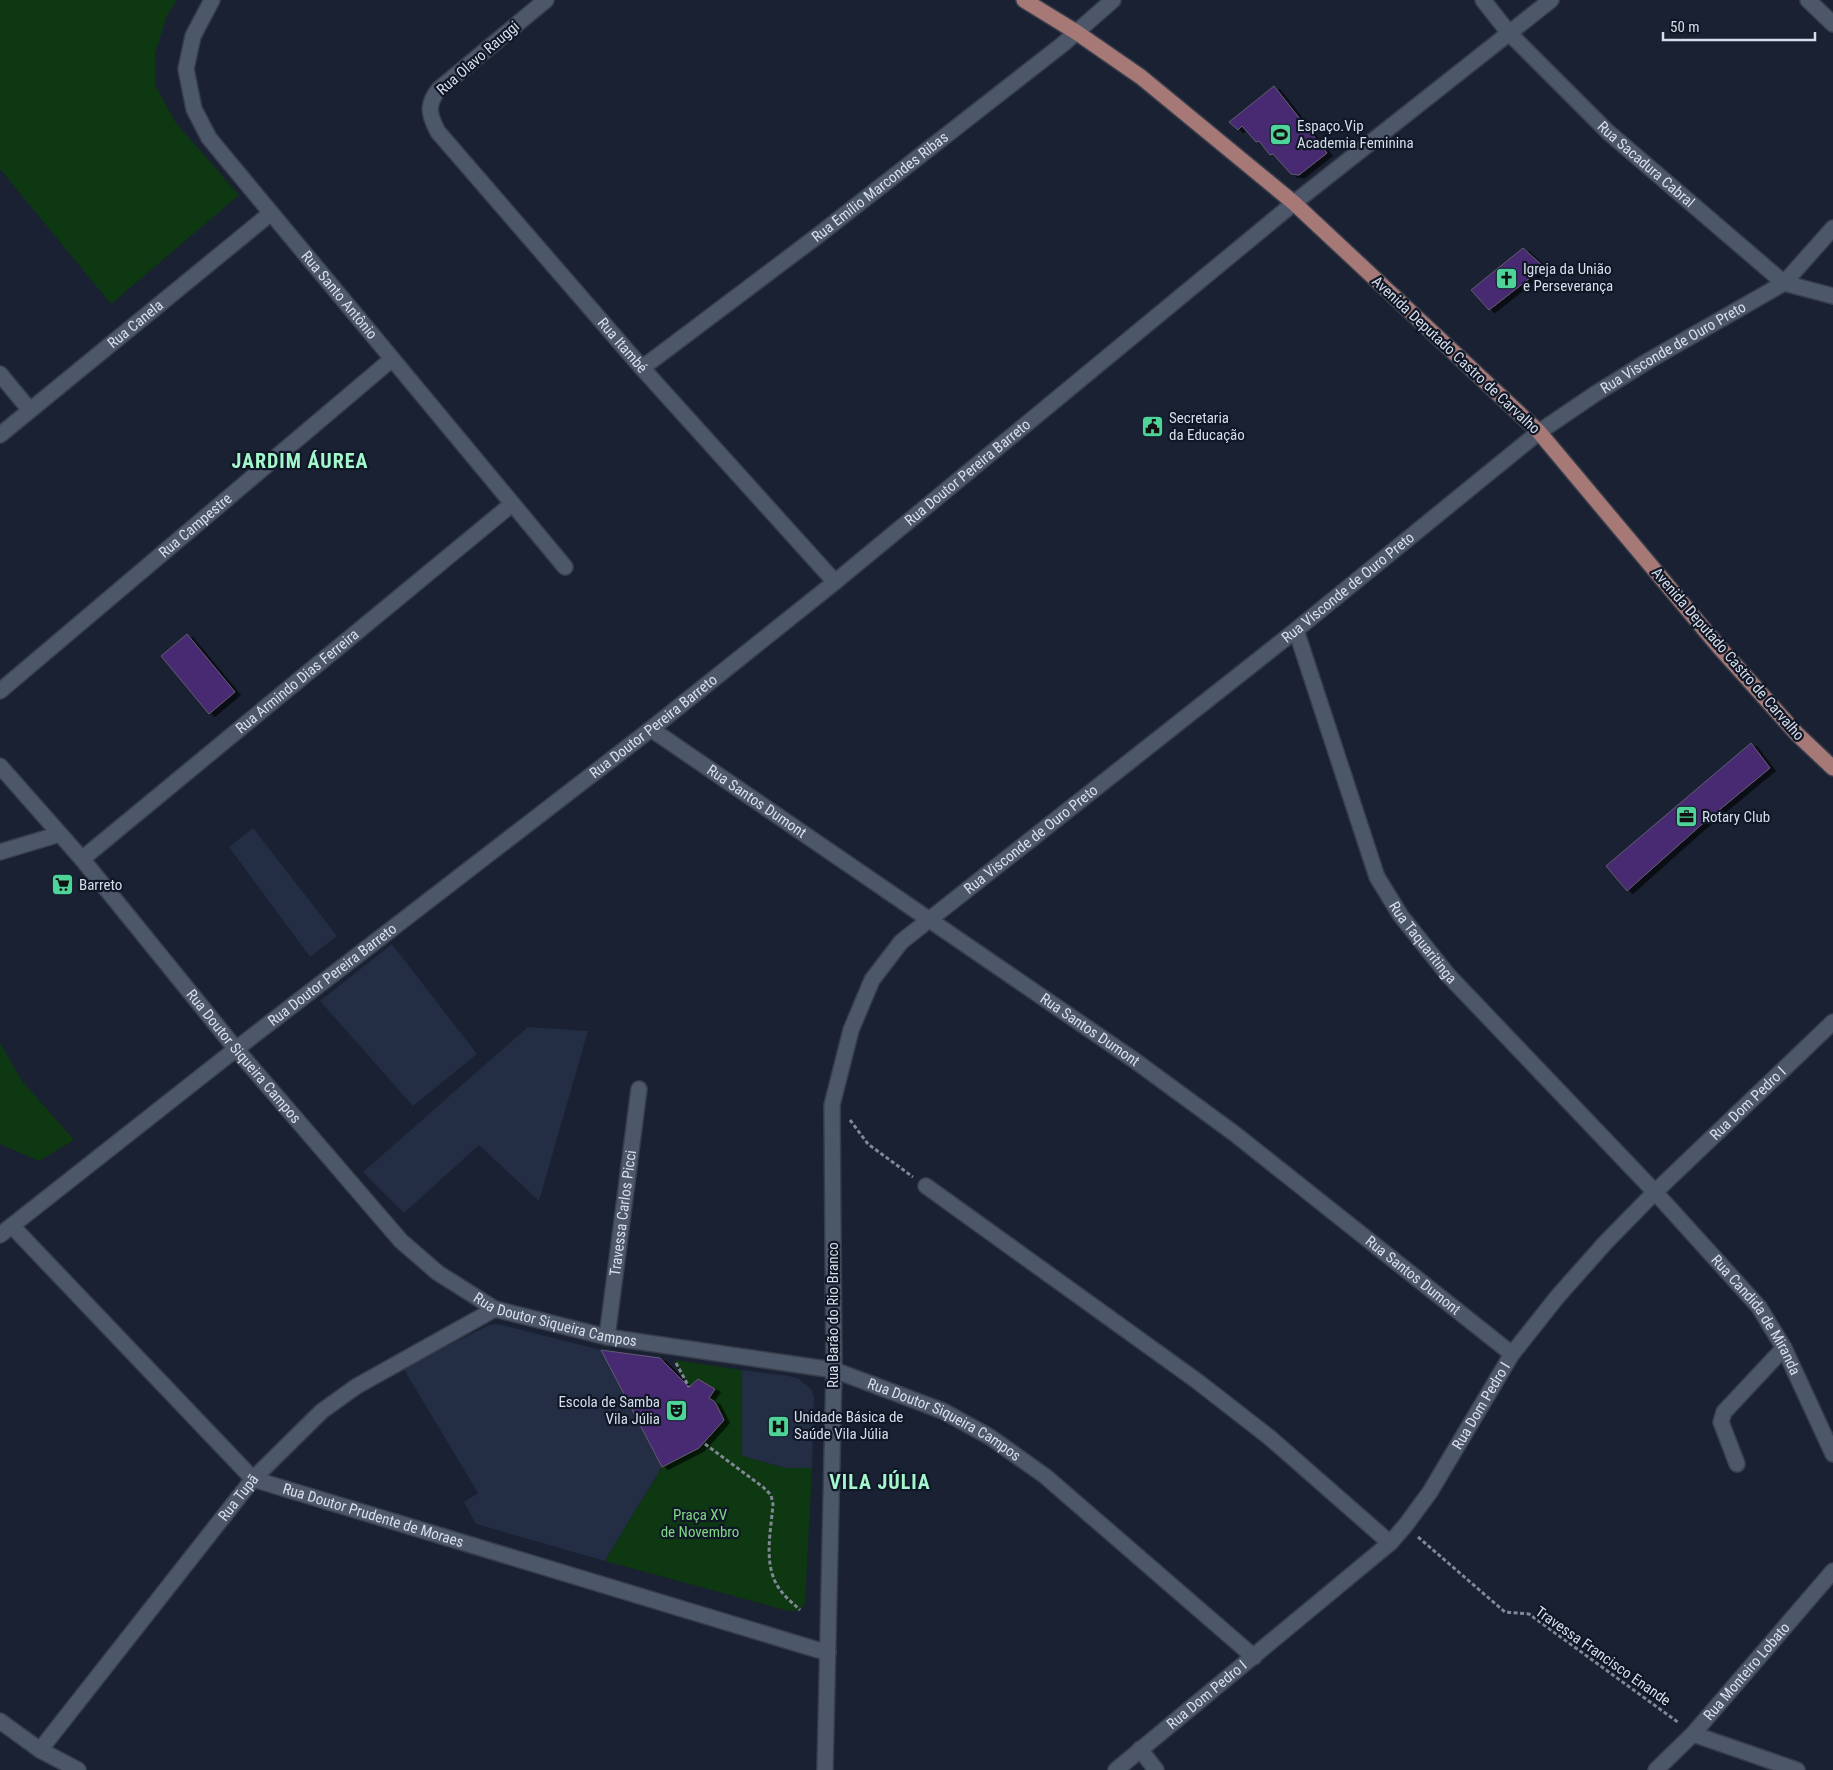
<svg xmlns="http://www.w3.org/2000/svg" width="1833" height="1770" viewBox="0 0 1833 1770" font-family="'Roboto Condensed',sans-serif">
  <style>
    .built { fill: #232d43 }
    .green { fill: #0d3811 }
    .building { fill: #472b71; stroke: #625c71; filter: url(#shadow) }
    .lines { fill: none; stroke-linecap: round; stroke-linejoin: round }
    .minor-casing { stroke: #373d4b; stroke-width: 18 }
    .major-casing { stroke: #373d4b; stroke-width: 18 }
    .path { stroke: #818895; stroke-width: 3; stroke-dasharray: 4 2.5; stroke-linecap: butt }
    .minor { stroke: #4d576a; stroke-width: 15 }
    .major { stroke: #a67976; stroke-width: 15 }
    .labels { text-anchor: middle; stroke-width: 4.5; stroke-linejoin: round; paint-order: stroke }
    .street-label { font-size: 15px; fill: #d8dee9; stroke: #101828 }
    .poi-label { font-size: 15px; fill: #d8dee9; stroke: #101828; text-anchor: start }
    .park-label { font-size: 15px; fill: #80d781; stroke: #101828 }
    .district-label { font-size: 20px; font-weight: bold; letter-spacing: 1px; fill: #a4f7cc; stroke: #101828 }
  </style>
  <defs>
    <filter id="shadow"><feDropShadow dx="5.5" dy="3" stdDeviation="0" flood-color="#0009"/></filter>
  </defs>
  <rect width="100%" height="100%" fill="#192132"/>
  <path class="built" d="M253,828L337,936L310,957L229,847Z
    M392,944L477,1054L413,1106L320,1001Z
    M528,1027L588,1031L539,1201L479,1145L404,1213L363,1172Z
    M498,1324L601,1350L662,1467L605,1561L476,1524L464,1502L478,1493L403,1368L489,1325Z
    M742,1370L789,1376L799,1379L811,1389L814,1396L812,1468H785L742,1456Z"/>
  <path class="green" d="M0,0H177L167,15L155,54V85L176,123L239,195L111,304L0,169Z
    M0,1043L22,1081L74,1140L39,1161L0,1144Z
    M675,1360L742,1370V1456L784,1468H812L805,1604L800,1610L789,1611L605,1561L662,1467L699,1448L724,1420L715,1402L709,1398L715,1389L698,1379L689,1387Z"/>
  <path class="building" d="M1274,86L1327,153L1299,175L1291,174L1273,154L1270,155L1259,141L1256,142L1242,126L1238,130L1229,122Z
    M1523,248L1544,267L1489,310L1471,290Z
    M187,634L235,692L209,714L161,656Z
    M1751,743L1770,768L1701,825L1627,891L1606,866Z
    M601,1350L660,1358L689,1387L698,1379L715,1389L709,1398L715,1402L724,1420L699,1448L662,1467Z"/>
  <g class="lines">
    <defs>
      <g id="minor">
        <path id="s1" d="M212,0L193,36L186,69L194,109L209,138L565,567"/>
        <path id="s2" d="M546,0L439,89C426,105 429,115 438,132L642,368L835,582"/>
        <path id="s3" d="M1483,0L1509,33L1608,132L1784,283L1833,296"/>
        <path d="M1808,0L1833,24"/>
        <path id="s4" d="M642,368L816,237L1063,44L1113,0"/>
        <path d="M0,374L29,409"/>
        <path id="s5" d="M0,435L271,213"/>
        <path id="s6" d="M1296,630L1377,877L1401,916L1448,975L1655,1192L1759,1307L1784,1348L1833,1454"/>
        <path id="s7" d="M0,691L392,359"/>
        <path id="s8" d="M651,729L1134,1060L1235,1134L1512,1354"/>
        <path id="s9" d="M0,766L82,859L236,1049L401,1241L438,1273L495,1309L607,1337L834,1370L943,1411L990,1437L1045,1476L1254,1657"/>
        <path d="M0,852L60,834"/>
        <path id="s10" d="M82,859L512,504"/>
        <path d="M926,1186L1197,1381L1269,1437L1390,1543"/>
        <path id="s11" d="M12,1226L253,1479L828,1653"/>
        <path id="s12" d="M0,1235L236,1049L651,729L835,582L1294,203L1551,0"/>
        <path id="s13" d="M607,1337L639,1089"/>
        <path d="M1737,1464L1721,1422L1724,1412L1784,1348"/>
        <path d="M0,1721L40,1750L78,1770"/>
        <path d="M1693,1734L1797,1770"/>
        <path d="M1140,1749L1156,1770"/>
        <path id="s14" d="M40,1750L253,1479L322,1411L357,1386L495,1309"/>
        <path id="s15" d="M825,1770L834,1370L832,1105L851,1030L872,980L901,942L1296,630L1539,432L1595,394L1648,361L1784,283L1833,228"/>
        <path id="s16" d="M1116,1770L1390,1543L1405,1526L1430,1492L1512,1354L1558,1296L1606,1242L1655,1192L1833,1022"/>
        <path id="s17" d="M1656,1770L1693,1734L1833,1571"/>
      </g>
      <path id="major" d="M1024,0L1076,32L1141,77L1294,203L1539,432L1719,647L1797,734L1833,768"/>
    </defs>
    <use href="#minor" class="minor-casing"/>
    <use href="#major" class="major-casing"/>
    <path class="path" d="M850,1120L868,1144L913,1177
      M676,1363L689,1387
      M705,1444L763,1487L771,1495L773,1504C771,1532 762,1567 781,1591C786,1598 794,1604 800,1610
      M1418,1537L1505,1612L1529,1614L1679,1723"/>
    <use href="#minor" class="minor"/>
    <use href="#major" class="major"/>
  </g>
  <defs>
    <symbol id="stadium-square" viewBox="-11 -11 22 22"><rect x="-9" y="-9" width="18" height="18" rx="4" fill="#4ed399" stroke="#101828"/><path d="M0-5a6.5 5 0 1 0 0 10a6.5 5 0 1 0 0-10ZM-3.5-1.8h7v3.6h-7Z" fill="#111"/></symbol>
    <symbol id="church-square" viewBox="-11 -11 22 22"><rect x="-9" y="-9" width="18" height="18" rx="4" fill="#4ed399" stroke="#101828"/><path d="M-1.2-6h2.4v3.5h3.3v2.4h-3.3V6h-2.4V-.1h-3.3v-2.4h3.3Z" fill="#111"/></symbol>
    <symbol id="civic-square" viewBox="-11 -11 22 22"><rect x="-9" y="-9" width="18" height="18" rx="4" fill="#4ed399" stroke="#101828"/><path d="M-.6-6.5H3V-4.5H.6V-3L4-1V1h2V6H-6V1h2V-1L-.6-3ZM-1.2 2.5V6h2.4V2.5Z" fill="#111"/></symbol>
    <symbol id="office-square" viewBox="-11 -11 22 22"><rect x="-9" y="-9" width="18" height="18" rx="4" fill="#4ed399" stroke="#101828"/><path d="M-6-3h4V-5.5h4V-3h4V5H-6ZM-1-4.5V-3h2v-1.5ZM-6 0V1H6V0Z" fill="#111"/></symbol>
    <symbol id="supermarket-square" viewBox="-11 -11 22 22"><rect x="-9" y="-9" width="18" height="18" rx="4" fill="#4ed399" stroke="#101828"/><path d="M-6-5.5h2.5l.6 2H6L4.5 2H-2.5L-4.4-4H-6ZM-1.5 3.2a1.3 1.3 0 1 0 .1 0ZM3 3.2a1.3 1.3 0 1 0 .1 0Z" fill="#111"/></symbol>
    <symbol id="theatre-square" viewBox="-11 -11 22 22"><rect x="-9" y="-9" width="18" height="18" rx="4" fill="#4ed399" stroke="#101828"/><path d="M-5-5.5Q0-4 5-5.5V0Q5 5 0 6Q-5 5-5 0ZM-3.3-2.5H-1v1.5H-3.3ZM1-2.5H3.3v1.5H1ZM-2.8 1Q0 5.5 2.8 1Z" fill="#111"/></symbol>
    <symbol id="hospital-square" viewBox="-11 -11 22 22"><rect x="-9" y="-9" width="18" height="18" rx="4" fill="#4ed399" stroke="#101828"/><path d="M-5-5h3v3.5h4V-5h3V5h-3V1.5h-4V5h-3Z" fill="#111"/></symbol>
  </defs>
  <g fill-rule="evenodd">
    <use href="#stadium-square" x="1268" y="122" width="25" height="25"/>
    <use href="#church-square" x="1494" y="266" width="25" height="25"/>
    <use href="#civic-square" x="1140" y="414" width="25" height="25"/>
    <use href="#office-square" x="1674" y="804" width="25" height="25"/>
    <use href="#supermarket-square" x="50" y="872" width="25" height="25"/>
    <use href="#theatre-square" x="664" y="1398" width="25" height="25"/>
    <use href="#hospital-square" x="766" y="1414" width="25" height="25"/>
  </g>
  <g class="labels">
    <g class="street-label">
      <text transform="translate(478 58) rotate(-41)" y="5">Rua Olavo Rauggi</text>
      <text dy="5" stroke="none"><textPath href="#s3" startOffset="232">Rua Sacadura Cabral</textPath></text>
      <text dy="5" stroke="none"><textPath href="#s4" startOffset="299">Rua Emílio Marcondes Ribas</textPath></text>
      <text dy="5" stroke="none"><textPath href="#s1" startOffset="352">Rua Santo Antônio</textPath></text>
      <text dy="5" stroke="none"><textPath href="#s5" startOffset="175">Rua Canela</textPath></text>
      <text dy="5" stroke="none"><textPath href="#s2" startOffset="468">Rua Itambé</textPath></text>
      <text dy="5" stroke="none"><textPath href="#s15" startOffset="1820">Rua Visconde de Ouro Preto</textPath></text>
      <text transform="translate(1456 355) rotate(43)" y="5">Avenida Deputado Castro de Carvalho</text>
      <text dy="5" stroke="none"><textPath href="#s12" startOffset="1232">Rua Doutor Pereira Barreto</textPath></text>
      <text dy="5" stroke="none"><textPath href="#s7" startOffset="256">Rua Campestre</textPath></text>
      <text dy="5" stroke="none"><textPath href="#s15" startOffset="1415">Rua Visconde de Ouro Preto</textPath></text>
      <text transform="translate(1728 654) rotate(49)" y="5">Avenida Deputado Castro de Carvalho</text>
      <text dy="5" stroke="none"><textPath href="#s10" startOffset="279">Rua Armindo Dias Ferreira</textPath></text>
      <text dy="5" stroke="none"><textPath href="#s12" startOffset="828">Rua Doutor Pereira Barreto</textPath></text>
      <text dy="5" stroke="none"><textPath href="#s8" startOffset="128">Rua Santos Dumont</textPath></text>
      <text dy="5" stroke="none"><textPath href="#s15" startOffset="1010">Rua Visconde de Ouro Preto</textPath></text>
      <text dy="5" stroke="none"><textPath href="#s6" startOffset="340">Rua Taquaritinga</textPath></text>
      <text dy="5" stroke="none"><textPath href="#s12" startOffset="422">Rua Doutor Pereira Barreto</textPath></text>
      <text dy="5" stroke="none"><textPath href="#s8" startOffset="532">Rua Santos Dumont</textPath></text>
      <text dy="5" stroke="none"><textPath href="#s9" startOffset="379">Rua Doutor Siqueira Campos</textPath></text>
      <text dy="5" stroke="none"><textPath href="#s16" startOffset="926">Rua Dom Pedro I</textPath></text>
      <text dy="5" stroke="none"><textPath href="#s13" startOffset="125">Travessa Carlos Picci</textPath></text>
      <text dy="5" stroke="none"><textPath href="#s8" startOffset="938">Rua Santos Dumont</textPath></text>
      <text transform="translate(833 1315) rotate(-90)" y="5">Rua Barão do Rio Branco</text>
      <text dy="5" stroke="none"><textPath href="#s6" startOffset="841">Rua Candida de Miranda</textPath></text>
      <text dy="5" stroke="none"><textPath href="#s9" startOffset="799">Rua Doutor Siqueira Campos</textPath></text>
      <text dy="5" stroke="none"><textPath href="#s16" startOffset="521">Rua Dom Pedro I</textPath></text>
      <text dy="5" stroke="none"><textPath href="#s9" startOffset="1204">Rua Doutor Siqueira Campos</textPath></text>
      <text dy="5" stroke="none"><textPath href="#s14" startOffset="321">Rua Tupã</textPath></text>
      <text dy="5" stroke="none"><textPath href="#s11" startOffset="475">Rua Doutor Prudente de Moraes</textPath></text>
      <text transform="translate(1603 1656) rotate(35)" y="5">Travessa Francisco Enande</text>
      <text dy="5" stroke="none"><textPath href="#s17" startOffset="134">Rua Monteiro Lobato</textPath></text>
      <text dy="5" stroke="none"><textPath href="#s16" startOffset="118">Rua Dom Pedro I</textPath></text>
    </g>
    <g class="poi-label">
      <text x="1297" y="131">Espaço.Vip<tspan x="1297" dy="17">Academia Feminina</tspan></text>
      <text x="1523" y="274">Igreja da União<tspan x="1523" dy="17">e Perseverança</tspan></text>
      <text x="1169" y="423">Secretaria<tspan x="1169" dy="17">da Educação</tspan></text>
      <text x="1702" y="822">Rotary Club</text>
      <text x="79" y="890">Barreto</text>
      <text x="660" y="1407" text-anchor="end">Escola de Samba<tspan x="660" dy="17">Vila Júlia</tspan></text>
      <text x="794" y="1422">Unidade Básica de<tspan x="794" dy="17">Saúde Vila Júlia</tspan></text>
    </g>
    <g class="park-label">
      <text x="700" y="1520">Praça XV<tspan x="700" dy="17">de Novembro</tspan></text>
    </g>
    <g class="district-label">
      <text x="300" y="468">JARDIM ÁUREA</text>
      <text x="880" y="1489">VILA JÚLIA</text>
    </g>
  </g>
  <path d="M1663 32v8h152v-8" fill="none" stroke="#d8dee9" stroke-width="2.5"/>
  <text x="1670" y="32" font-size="15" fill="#d8dee9" stroke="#101828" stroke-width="4" paint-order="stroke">50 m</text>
</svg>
